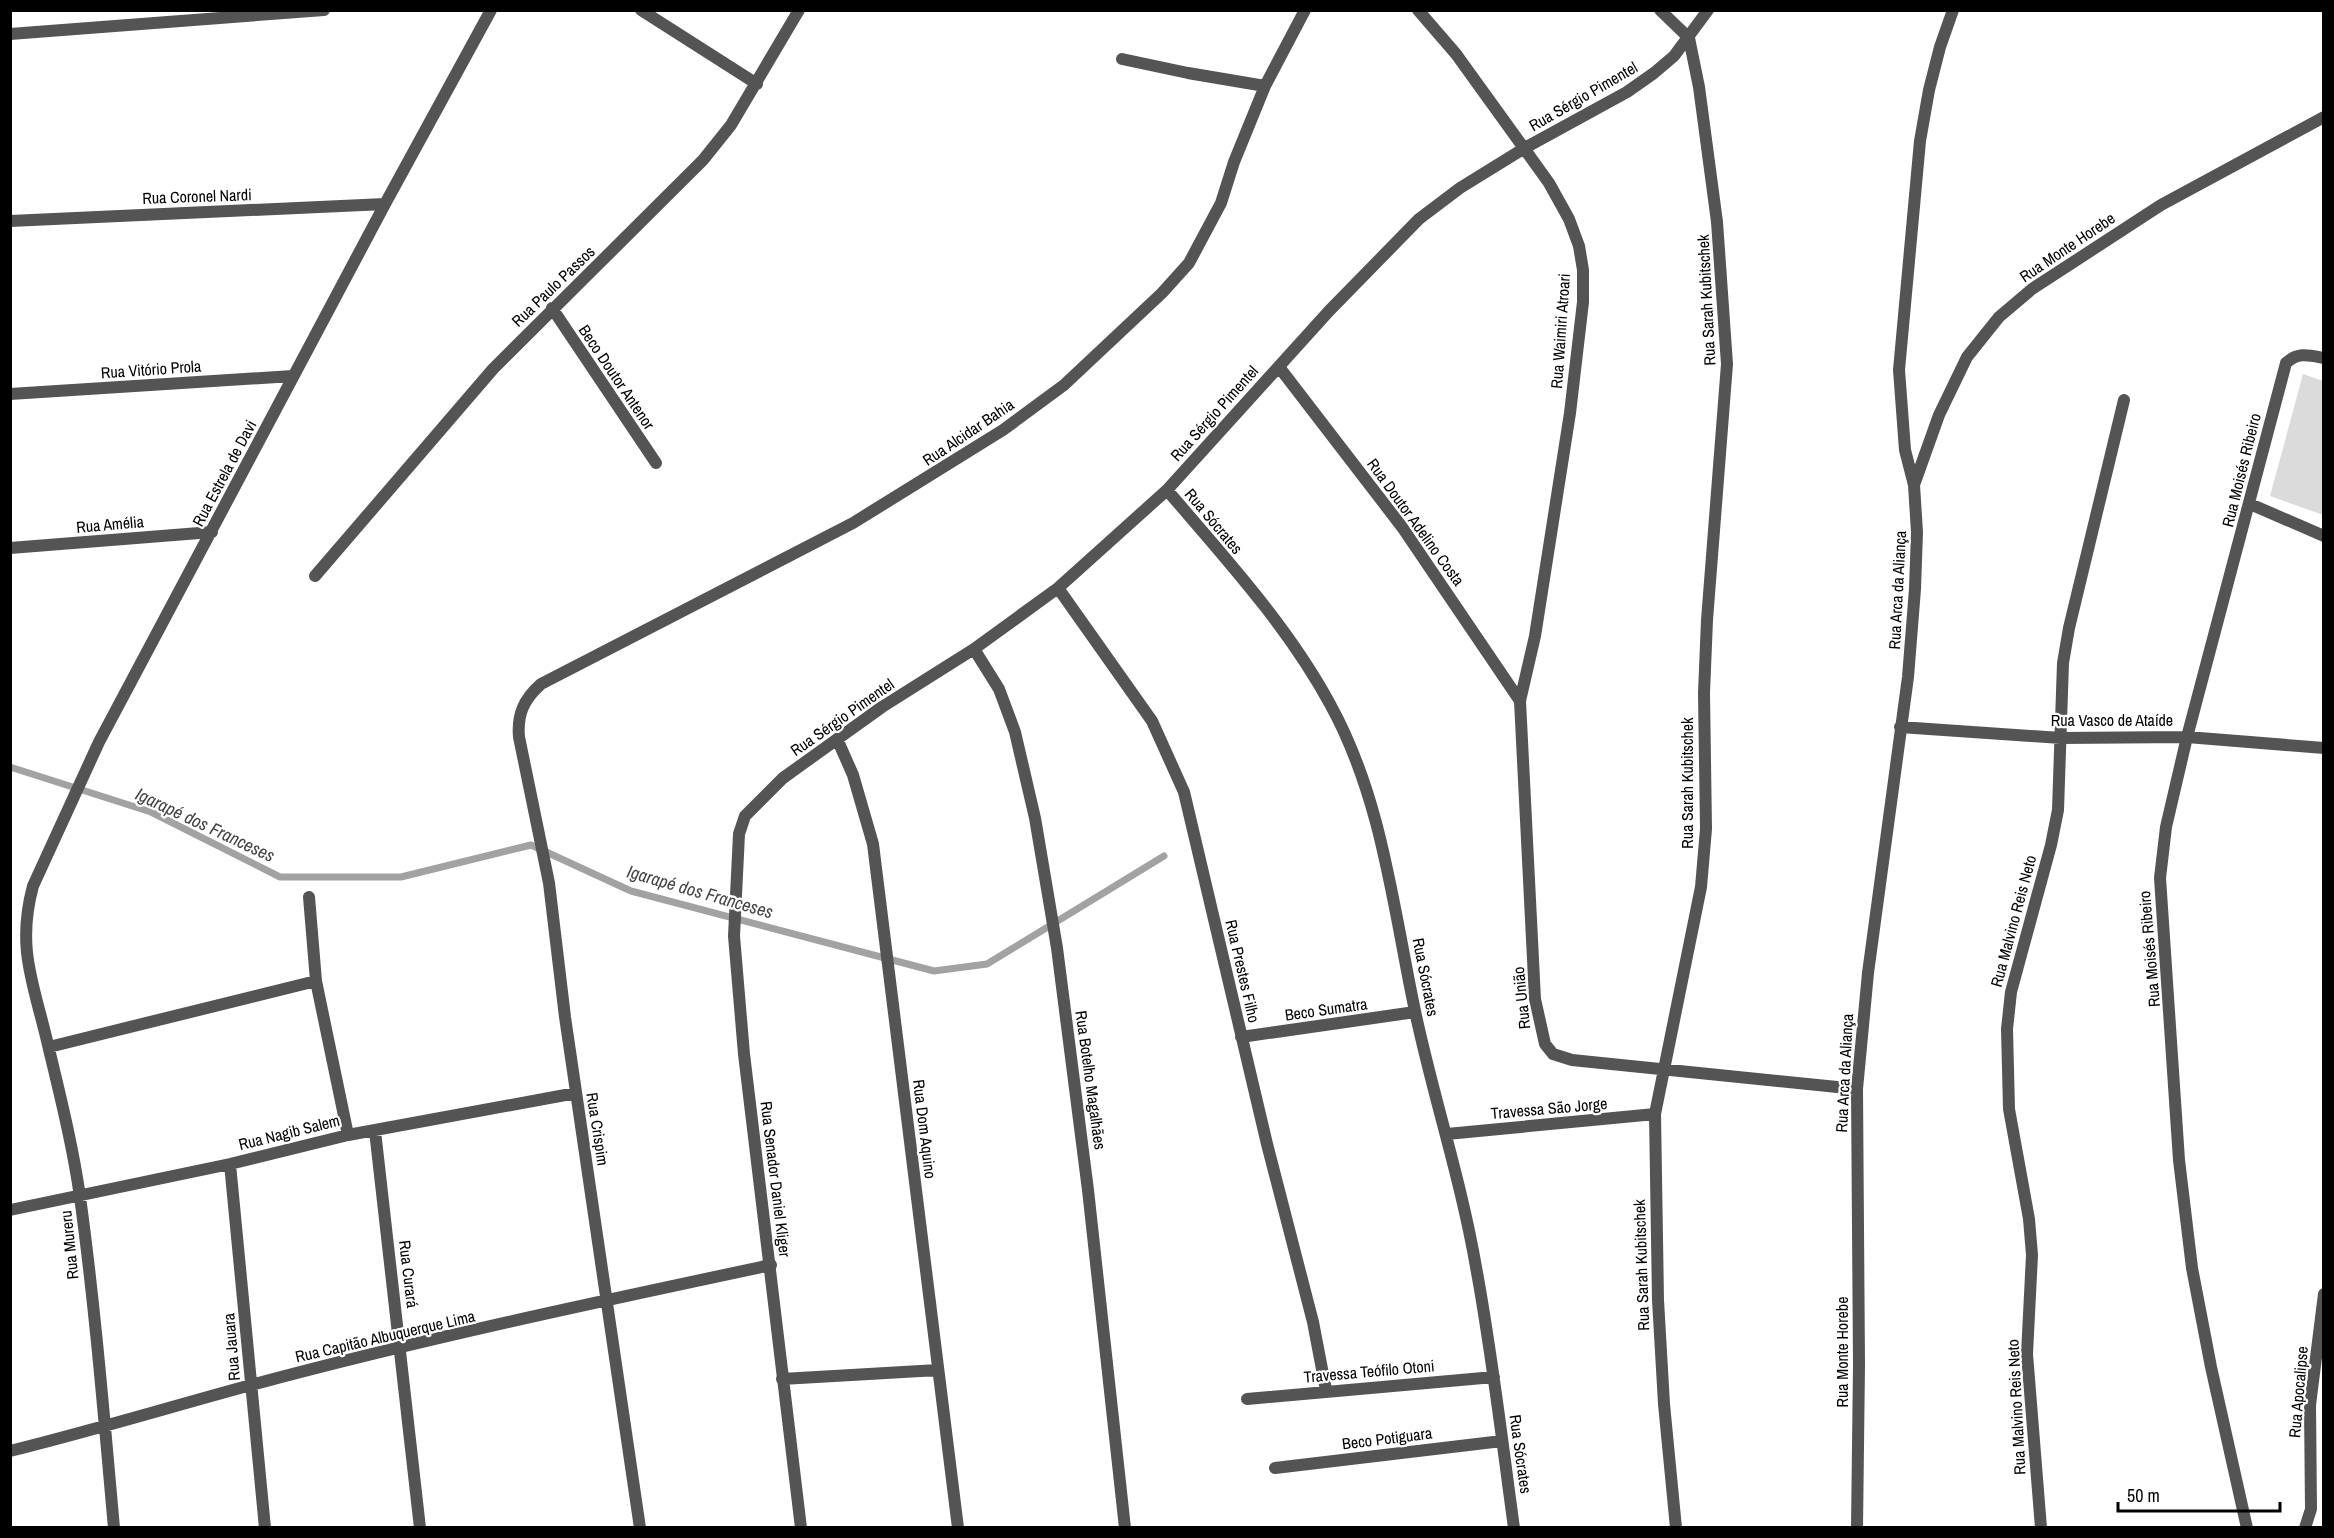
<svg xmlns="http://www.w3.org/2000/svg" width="2334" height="1538" viewBox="0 0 2334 1538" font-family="'Archivo Narrow',sans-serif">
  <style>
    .green { fill: #dbdbdb }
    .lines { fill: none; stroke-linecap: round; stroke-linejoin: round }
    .stream { stroke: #a2a2a2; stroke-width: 7 }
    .minor { stroke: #545454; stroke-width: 12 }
    .labels { text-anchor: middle; stroke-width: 4.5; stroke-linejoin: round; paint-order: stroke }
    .street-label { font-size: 16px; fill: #000; stroke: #fff }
    .water-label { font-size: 18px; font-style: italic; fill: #434343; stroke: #fff }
  </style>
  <rect width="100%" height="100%" fill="#fff"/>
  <path class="green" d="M2303,374L2323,381V515L2270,496Z"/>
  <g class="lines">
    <path class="stream" d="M10,767L151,812L280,877H401L531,845L631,891L934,971L987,964L1164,856"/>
    <path class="minor" d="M641,10L757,84
      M1418,10L1456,54L1549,183L1569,219L1579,246L1583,270V302L1570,413L1535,636L1520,701L1535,999L1545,1044L1553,1054L1572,1060L1857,1089
      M1660,10L1689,38L1699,87L1717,222L1727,364L1707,620L1704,693L1706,829L1701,887L1655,1114L1658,1300L1664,1404L1676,1528
      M10,34L324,10
      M1122,59L1188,73L1265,86
      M10,221L385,204
      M552,308L656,463
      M1279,367L1402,527L1520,701
      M10,394L293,376
      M1914,485L1939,415L1967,357L1999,317L2032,289L2161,205L2324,117
      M1167,490C1225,558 1287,625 1330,704C1382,798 1393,907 1415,1011C1433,1096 1461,1180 1476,1267C1492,1353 1502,1441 1514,1528
      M2250,504L2324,536
      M10,548L212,532
      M315,576L493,369L703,160L731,125L799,10
      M1058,588L1152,721L1184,792L1267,1144L1313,1322L1326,1390
      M974,649L999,689L1015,732L1035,818L1057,948L1088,1190L1125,1528
      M1900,727L2061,738L2187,737L2324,748
      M838,741L853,775L873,844L958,1528
      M309,897L316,981L348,1135
      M1241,1037L1415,1012
      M49,1047L316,981
      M375,1131L420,1528
      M1447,1134L1655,1114
      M230,1164L265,1528
      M10,1210L230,1164L348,1135L576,1093
      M782,1379L938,1370
      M1247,1399L1494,1377
      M10,1451C91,1431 170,1407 251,1385C422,1339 597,1302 771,1265
      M1275,1468L1502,1441
      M114,1528C104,1417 95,1306 80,1197C73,1147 60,1095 48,1045C34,984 16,949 33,886L99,742L385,204L491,10
      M640,1528L565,1017L549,883L519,737C517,714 524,699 541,684L853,523L1003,430L1064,385L1162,293L1189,263L1221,203L1234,162L1265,86L1305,10
      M801,1528L744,1054L734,936L739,834L745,816L783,778L882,707L974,649L1058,588L1167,490L1329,311L1419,219L1460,188L1523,149L1627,92L1654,73L1674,56L1708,10
      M1857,1528L1859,1365L1857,1089L1868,973L1908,677L1915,589L1917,532L1914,485L1905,450L1899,370L1920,141L1929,90L1940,47L1953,10
      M2041,1528L2027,1354L2032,1255L2029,1219L2009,1109L2007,1029L2011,992L2051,845L2058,810L2063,663L2069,628L2124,400
      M2247,1528L2211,1367L2192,1268L2179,1160L2160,878L2166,827L2187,737L2286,363C2298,352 2308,355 2324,358
      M2305,1528L2311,1509L2310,1405L2324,1294"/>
  </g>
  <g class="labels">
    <g class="street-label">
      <text transform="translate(1583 96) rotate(-30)" y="6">Rua Sérgio Pimentel</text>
      <text transform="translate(197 196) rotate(-2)" y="6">Rua Coronel Nardi</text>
      <text transform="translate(2067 247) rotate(-34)" y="6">Rua Monte Horebe</text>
      <text transform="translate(553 286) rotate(-44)" y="6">Rua Paulo Passos</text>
      <text transform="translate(1706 300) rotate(-93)" y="6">Rua Sarah Kubitschek</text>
      <text transform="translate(1560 331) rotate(-86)" y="6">Rua Waimiri Atroari</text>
      <text transform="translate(151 369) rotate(-4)" y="6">Rua Vitório Prola</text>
      <text transform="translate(617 377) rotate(56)" y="6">Beco Doutor Antenor</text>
      <text transform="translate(1214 413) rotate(-48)" y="6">Rua Sérgio Pimentel</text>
      <text transform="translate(968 432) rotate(-34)" y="6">Rua Alcidar Bahia</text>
      <text transform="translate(2241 470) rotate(-76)" y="6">Rua Moisés Ribeiro</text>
      <text transform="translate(224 473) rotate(-62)" y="6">Rua Estrela de Davi</text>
      <text transform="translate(1214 521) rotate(50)" y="6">Rua Sócrates</text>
      <text transform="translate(1416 522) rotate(54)" y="6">Rua Doutor Adelino Costa</text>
      <text transform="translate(110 524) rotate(-5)" y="6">Rua Amélia</text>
      <text transform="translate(1897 590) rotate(-87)" y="6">Rua Arca da Aliança</text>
      <text transform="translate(842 717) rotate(-35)" y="6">Rua Sérgio Pimentel</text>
      <text x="2112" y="726">Rua Vasco de Ataíde</text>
      <text transform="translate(1687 783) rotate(-90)" y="6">Rua Sarah Kubitschek</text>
      <text transform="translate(2013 921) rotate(-75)" y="6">Rua Malvino Reis Neto</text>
      <text transform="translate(2149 949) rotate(-95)" y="6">Rua Moisés Ribeiro</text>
      <text transform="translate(1243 971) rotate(77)" y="6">Rua Prestes Filho</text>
      <text transform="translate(1426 977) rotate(79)" y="6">Rua Sócrates</text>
      <text transform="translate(1521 998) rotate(-96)" y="6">Rua União</text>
      <text transform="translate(1326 1009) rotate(-8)" y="6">Beco Sumatra</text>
      <text transform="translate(1844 1073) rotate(-87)" y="6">Rua Arca da Aliança</text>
      <text transform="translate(1091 1080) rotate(82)" y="6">Rua Botelho Magalhães</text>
      <text transform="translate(1549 1108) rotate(-5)" y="6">Travessa São Jorge</text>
      <text transform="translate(598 1129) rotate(81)" y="6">Rua Crispim</text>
      <text transform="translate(925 1129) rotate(83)" y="6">Rua Dom Aquino</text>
      <text transform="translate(289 1132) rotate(-14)" y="6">Rua Nagib Salem</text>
      <text transform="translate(776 1179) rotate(83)" y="6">Rua Senador Daniel Kliger</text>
      <text transform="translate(69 1245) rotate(-96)" y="6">Rua Mureru</text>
      <text transform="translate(1641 1265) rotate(-92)" y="6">Rua Sarah Kubitschek</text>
      <text transform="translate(409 1274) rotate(83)" y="6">Rua Curará</text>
      <text transform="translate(385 1336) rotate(-13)" y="6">Rua Capitão Albuquerque Lima</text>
      <text transform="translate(231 1347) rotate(-95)" y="6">Rua Jauara</text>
      <text transform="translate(1842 1352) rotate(-90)" y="6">Rua Monte Horebe</text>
      <text transform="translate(1369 1371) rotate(-5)" y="6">Travessa Teófilo Otoni</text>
      <text transform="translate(2298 1392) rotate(-85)" y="6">Rua Apocalipse</text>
      <text transform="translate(2016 1407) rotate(-93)" y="6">Rua Malvino Reis Neto</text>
      <text transform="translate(1387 1438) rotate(-7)" y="6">Beco Potiguara</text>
      <text transform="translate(1521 1454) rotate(82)" y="6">Rua Sócrates</text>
    </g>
    <g class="water-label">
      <text transform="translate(205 825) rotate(25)" y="6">Igarapé dos Franceses</text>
      <text transform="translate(700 892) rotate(16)" y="6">Igarapé dos Franceses</text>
    </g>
  </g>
  <rect width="2334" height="1538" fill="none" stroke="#000000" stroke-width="24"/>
  <path d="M2118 1502v9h162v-9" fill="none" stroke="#000000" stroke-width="3"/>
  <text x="2127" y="1502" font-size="18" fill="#000000" stroke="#ffffff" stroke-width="4.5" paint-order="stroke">50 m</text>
</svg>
